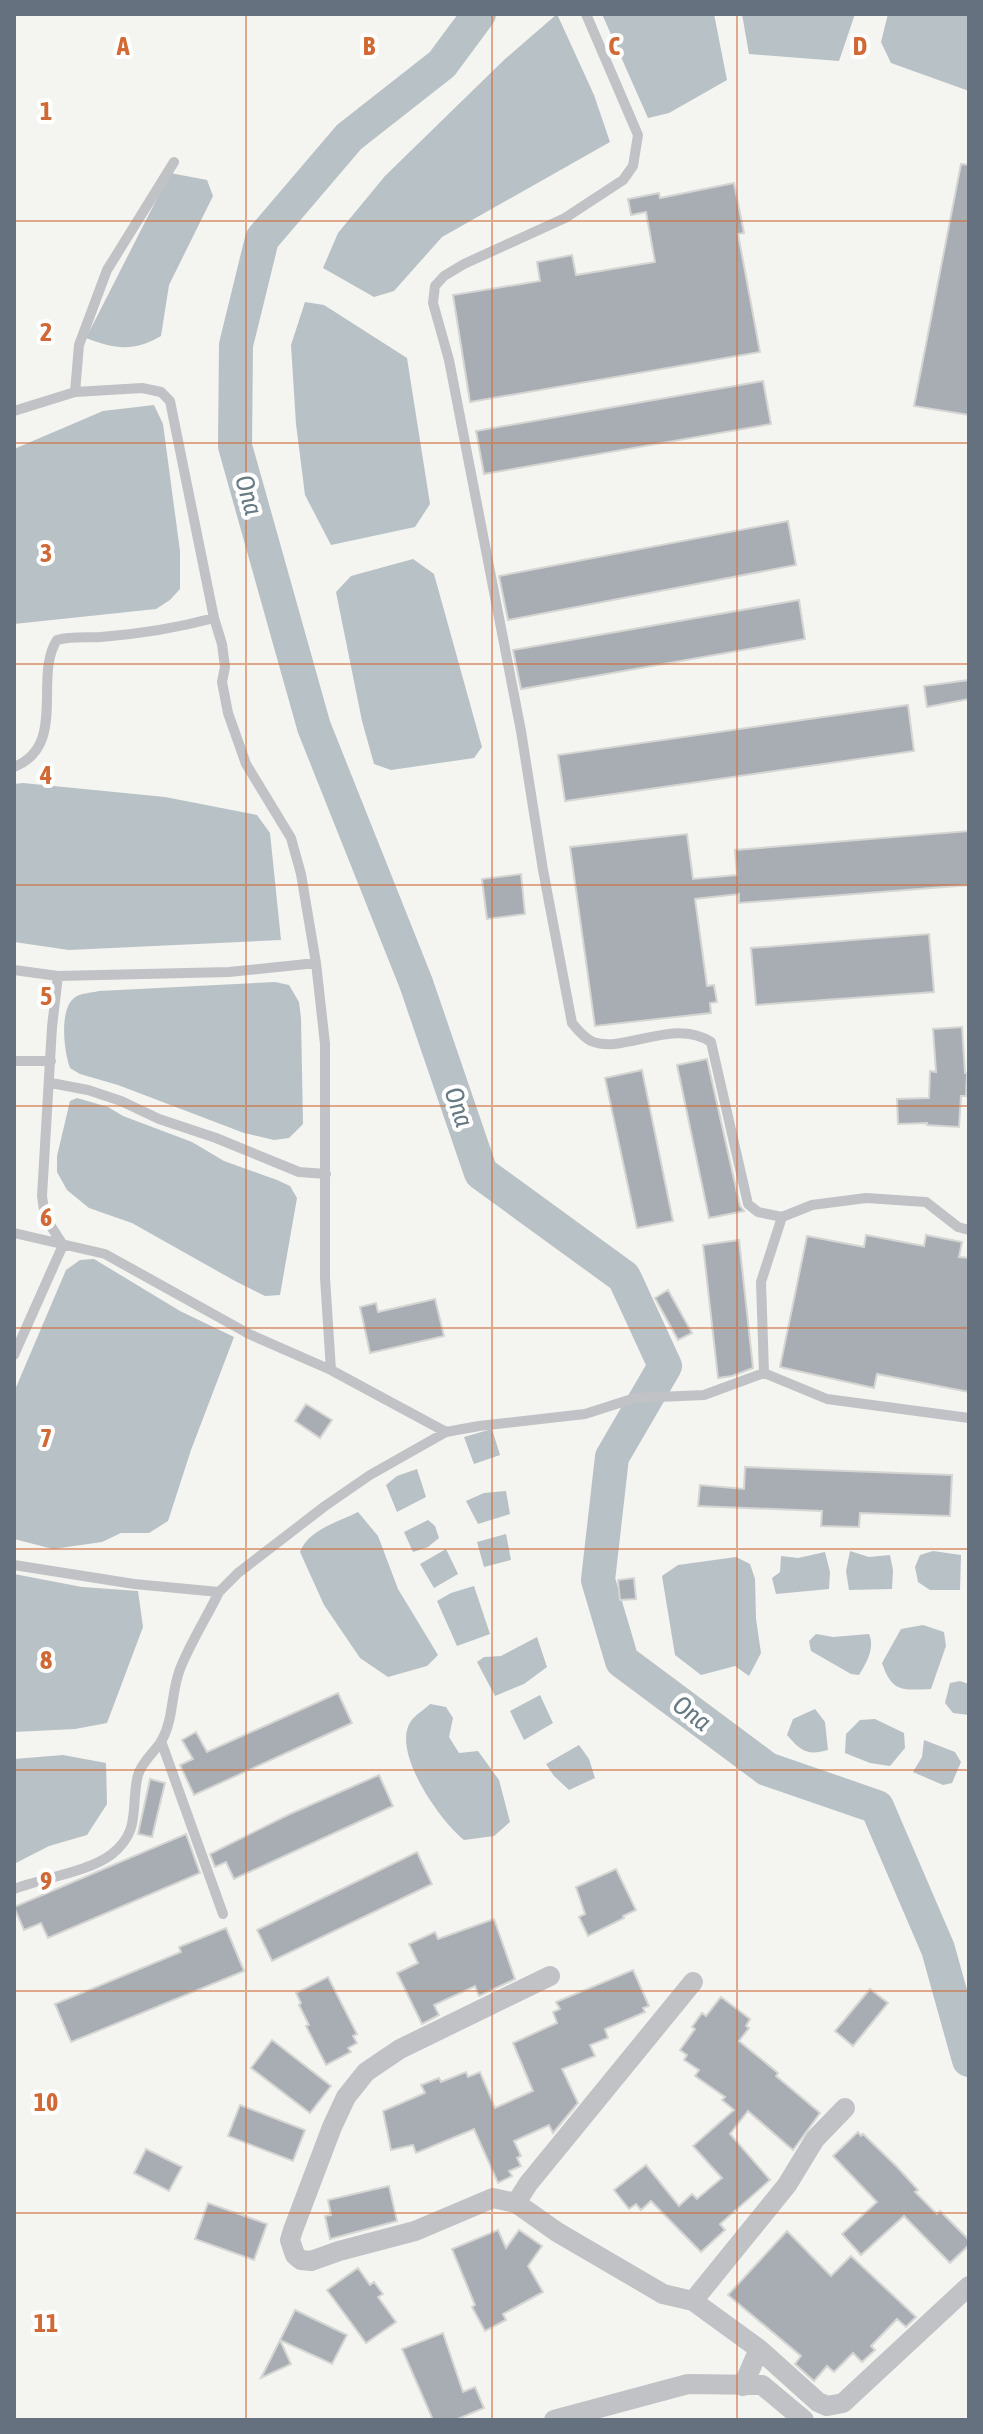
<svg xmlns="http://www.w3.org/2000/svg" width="983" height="2434" viewBox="0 0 983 2434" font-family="'Asap Condensed',sans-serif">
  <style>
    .water { fill: #b8c1c5 }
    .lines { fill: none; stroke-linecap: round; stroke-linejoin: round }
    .river { stroke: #b8c1c5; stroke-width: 34 }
    .building { fill: #a8adb3; stroke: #d5d5d3; stroke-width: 2 }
    .lane { stroke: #c0c2c6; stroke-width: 10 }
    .street { stroke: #c0c2c6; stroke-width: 20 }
    .grid { fill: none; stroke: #d06935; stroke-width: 2; stroke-opacity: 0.55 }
    .labels { text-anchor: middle; stroke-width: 8; stroke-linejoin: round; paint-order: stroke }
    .water-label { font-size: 26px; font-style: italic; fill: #677983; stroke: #fff }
    .grid-label { font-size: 26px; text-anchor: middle; font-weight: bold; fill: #d06935; stroke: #fff; stroke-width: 8; stroke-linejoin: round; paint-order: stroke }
  </style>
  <rect width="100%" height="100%" fill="#f4f4f1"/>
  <path class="water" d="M557,14L594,95L610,142L442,237L394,291L374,297L323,268L338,233L385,176L505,59Z
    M602,14H714L727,80L669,113L648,118Z
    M742,14H855L839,61L749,54Z
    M888,14H969V91L891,63L881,42Z
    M170,173L207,180L213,196L169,285L161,336C134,352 114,349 86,338Z
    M305,302L324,305L407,358L430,504L415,527L331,545L305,495L296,424L291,345Z
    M154,405L163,424L180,551V589L170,600L156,609L14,624V449L103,411Z
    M413,559L434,574L482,747L474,758L391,770L374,764L362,721L336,592L351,576Z
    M23,783L165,797L257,815L270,833L281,940L69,950L14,942V784Z
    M275,982L289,985L299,1002L301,1018L303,1124L289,1138L274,1140L244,1133L118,1085L80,1074L70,1068C64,1052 59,1010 74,998C80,993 91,993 99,991Z
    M77,1098L108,1107L123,1116L192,1142L224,1161L277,1180L290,1186L297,1198L280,1295L265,1296L235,1281L132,1223L89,1208L67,1190L57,1172V1156L70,1101Z
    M94,1259L180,1311L234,1337L191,1450L168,1521L149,1533H121L102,1542L53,1549L14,1539V1392L66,1270L80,1260Z
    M492,1429L500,1455L474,1464L464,1437Z
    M417,1469L426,1497L397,1512L386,1485L397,1476Z
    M506,1491L510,1514L478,1524L466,1501L484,1493Z
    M358,1512L378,1536L398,1589L438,1655L427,1666L388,1677L360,1658L324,1605L300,1552C308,1530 338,1522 358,1512Z
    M428,1520L435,1526L439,1538L428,1547L413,1552L404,1532Z
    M506,1534L511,1560L484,1567L477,1542Z
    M446,1549L458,1574L434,1588L420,1564Z
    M850,1551L869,1557L890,1555L893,1570L892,1589L849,1590L846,1571Z
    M933,1551L961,1555L960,1590H930L918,1582L915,1567L920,1555Z
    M825,1552L830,1572L829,1589L776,1594L772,1578L780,1572L781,1556L798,1558Z
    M736,1557L750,1564L755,1579L756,1619L761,1653L749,1676L735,1666L701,1675L675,1655L662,1576L678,1565Z
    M14,1574L82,1587L138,1591L143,1627L107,1723L75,1729L14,1732Z
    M474,1586L490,1634L457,1646L437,1601L451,1593Z
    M923,1625L944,1632L946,1646L931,1689C903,1690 892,1693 882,1663L901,1629Z
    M816,1634L833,1637L869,1634C875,1648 867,1662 859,1675L851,1674L811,1651L809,1641Z
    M537,1637L547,1667L524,1684L495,1696L477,1662L484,1657L501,1656Z
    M960,1681L969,1684V1715L953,1713L945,1703L950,1683Z
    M540,1695L553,1723L524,1740L510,1711Z
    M430,1704L446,1707L453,1718L449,1737L459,1753L478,1751L499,1780L510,1822L494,1836L464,1840C441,1822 390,1751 411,1721C415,1715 424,1710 430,1704Z
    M815,1709L825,1722L828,1750C807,1756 801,1751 787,1735L793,1719Z
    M875,1719L904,1733L905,1748L890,1766L870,1763L845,1753L846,1734L860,1720Z
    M924,1740L955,1752L961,1762L952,1783L943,1785L913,1772L922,1757Z
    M579,1745L589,1759L595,1778L569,1790L554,1776L546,1764Z
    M63,1755L106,1763L107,1804L87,1835L49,1846L14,1864V1759Z"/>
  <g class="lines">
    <path class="river" d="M479,14L442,64L349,137L262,239L236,345L235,446L314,727L416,983L481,1173L624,1277L665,1366L612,1457L598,1580L622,1661L767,1769L877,1807L938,1949L969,2060"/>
  </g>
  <path class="building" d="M961,164L969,165V415L914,406Z
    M734,183L744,233L738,234L760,352L470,402L453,295L540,281L537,262L572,255L576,275L655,262L646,212L631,215L628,199L659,193L660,198Z
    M763,381L771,424L484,474L476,431Z
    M788,521L796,565L508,620L499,576Z
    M799,600L805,639L521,689L513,650Z
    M969,680V699L927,707L924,686Z
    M908,705L914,751L565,801L558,755Z
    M969,831V885L739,903V894L695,899L707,986L714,985L717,1002L710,1003L711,1013L595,1026L570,847L687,834L693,879L737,875L735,850Z
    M521,874L525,914L487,919L482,879Z
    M929,934L934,992L756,1005L751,948Z
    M962,1027L965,1073H967L966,1096H961L959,1127L927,1125V1123L898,1124L897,1099L929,1098L930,1071L936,1072L933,1029Z
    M707,1059L740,1206L744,1211L709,1218L677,1065Z
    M642,1070L673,1221L637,1228L605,1078Z
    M866,1235L924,1246L926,1235L962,1242L959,1257L969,1258V1392L877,1374L874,1388L780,1367L807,1236L864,1247Z
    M739,1240L753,1368L732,1376L718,1378L703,1245Z
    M668,1290L692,1333L678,1340L655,1298Z
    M435,1299L444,1336L370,1353L360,1307L376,1303L378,1312Z
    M306,1404L332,1420L320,1438L295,1421Z
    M745,1467L952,1475L950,1516L860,1513L859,1527L821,1526L822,1511L698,1506L700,1485L744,1489Z
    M634,1578L636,1599L620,1600L618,1580Z
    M338,1693L352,1723L194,1795L180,1765L193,1759L182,1740L196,1732L207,1752Z
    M379,1775L393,1806L234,1879L226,1862L215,1867L210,1854L290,1814Z
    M150,1779L165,1783L152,1837L138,1834Z
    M186,1834L200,1873L48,1938L41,1923L24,1930L14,1907Z
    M417,1852L432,1884L272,1961L257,1930Z
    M616,1869L636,1910L623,1916L624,1918L588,1936L579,1917L585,1914L576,1887Z
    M494,1919L515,1979L479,1996L475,1986L434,2005L439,2015L422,2024L397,1973L418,1963L409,1944L435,1932L438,1939Z
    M226,1928L244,1971L71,2042L55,2004L181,1952L179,1947Z
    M633,1970L649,2006L643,2008L645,2012L605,2029L608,2038L590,2045L595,2056L562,2069L578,2103L553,2133L549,2125L514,2141L521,2156L517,2158L521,2166L509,2171L512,2176L498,2183L474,2129L416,2153L413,2145L391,2150L383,2111L425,2093L421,2085L439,2078L441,2082L466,2072L468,2077L480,2072L495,2108L533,2091L513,2043L557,2023L553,2012L560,2009L556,2002Z
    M328,1977L357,2034L353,2036L357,2043L348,2048L351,2052L326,2065L306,2026L309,2025L299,2005L301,2003L296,1993Z
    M870,1989L888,2003L853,2046L835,2031Z
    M721,1997L750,2019L746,2026L749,2028L739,2041L778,2073L776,2076L820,2113L793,2150L748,2111L730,2134L770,2180L720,2224L725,2230L701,2252L651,2201L641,2210L636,2204L629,2209L614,2190L646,2165L679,2206L692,2194L697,2199L722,2178L693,2146L734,2110L722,2100L725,2097L695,2076L699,2070L684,2060L687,2055L680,2050L695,2029L692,2027L702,2013L706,2016Z
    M272,2040L331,2086L310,2113L251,2068Z
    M240,2105L305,2130L293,2161L228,2136Z
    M858,2132L861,2136L863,2134L897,2167L918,2190L915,2192L937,2214L940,2211L969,2240V2245L950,2263L904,2216L861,2255L842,2234L877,2202L833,2156Z
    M146,2149L182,2167L169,2191L134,2173Z
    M389,2186L397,2221L330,2239L325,2216L331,2215L328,2200Z
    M208,2203L267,2224L254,2260L195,2239Z
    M498,2230L506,2248L519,2230L542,2246L528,2266L543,2292L503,2314L506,2320L485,2331L472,2307L475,2305L452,2249Z
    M787,2231L831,2276L851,2256L916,2317L906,2327L897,2319L871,2346L875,2350L862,2362L853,2353L834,2372L827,2366L814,2381L795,2364L801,2356L728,2295Z
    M358,2268L370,2285L374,2282L383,2294L378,2297L396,2322L366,2343L327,2290Z
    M295,2310L347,2335L332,2364L280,2340Z
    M443,2333L463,2392L475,2387L484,2408L455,2420H433L402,2349Z
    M280,2340L291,2364L261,2378Z"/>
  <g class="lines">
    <path class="lane" d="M586,14L638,135L633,166L623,180L565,218L464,264L444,276L435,286L433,303L449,360L521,731L543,870L572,1023C577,1029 583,1037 591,1041C623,1055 673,1017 711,1042L748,1204L758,1212L782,1217
      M75,392L79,345L107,270L174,162
      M14,411L75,392L142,388L161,392L170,401L214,618L222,644L225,667L222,682L228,713L246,764L291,838L301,874L316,963L325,1044V1278L331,1370
      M14,767C68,746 33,676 57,640C72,636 86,638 101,637C139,634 177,628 214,618
      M14,970L58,976L52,1027L42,1196L45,1217L63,1245L14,1355
      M58,976L229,972L316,963
      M14,1061H51
      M51,1083L88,1090L121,1101L159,1119L216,1138L299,1172L326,1174
      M14,1233L105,1254L249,1334L331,1370L446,1432
      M764,1373L761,1282L782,1217L812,1205L866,1198L926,1202L958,1227L969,1230
      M14,1565L134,1584L219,1592L238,1573L325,1506L370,1475L446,1432L479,1426L585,1414L635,1398L704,1395L764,1373L827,1399L969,1418
      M161,1741L223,1914
      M14,1889C42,1878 89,1872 112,1854C142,1830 130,1807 138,1775C142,1761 155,1752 162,1740C174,1718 171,1692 180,1669C190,1643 207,1617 219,1592"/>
    <path class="street" d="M550,1976L400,2049L366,2072L346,2097L332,2127L293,2230L290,2240L295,2255L301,2260L311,2261L339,2251L415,2231L493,2198L516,2203L557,2232L663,2294L693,2301L759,2349L818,2402L827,2406L843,2403L969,2286
      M516,2203L528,2184L693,1982
      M693,2301L787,2185L815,2139L845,2108
      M743,2386L759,2349
      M554,2420L688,2384L762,2385L804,2420"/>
  </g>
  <path class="grid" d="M246,14V2420M492,14V2420M737,14V2420M14,221H969M14,443H969M14,664H969M14,885H969M14,1106H969M14,1328H969M14,1549H969M14,1770H969M14,1991H969M14,2213H969"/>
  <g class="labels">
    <g class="water-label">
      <text transform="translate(249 495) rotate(74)" y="9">Ona</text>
      <text transform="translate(459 1107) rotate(71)" y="9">Ona</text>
      <text transform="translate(692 1713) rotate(37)" y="9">Ona</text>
    </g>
  </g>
  <g class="grid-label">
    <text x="123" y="55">A</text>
    <text x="369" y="55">B</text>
    <text x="614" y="55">C</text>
    <text x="860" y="55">D</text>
    <text x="46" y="120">1</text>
    <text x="46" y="341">2</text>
    <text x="46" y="562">3</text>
    <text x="46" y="784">4</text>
    <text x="46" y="1005">5</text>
    <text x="46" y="1226">6</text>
    <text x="46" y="1447">7</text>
    <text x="46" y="1669">8</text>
    <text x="46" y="1890">9</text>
    <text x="46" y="2111">10</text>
    <text x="46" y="2332">11</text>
  </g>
  <rect width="983" height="2434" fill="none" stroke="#66717f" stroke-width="32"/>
</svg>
